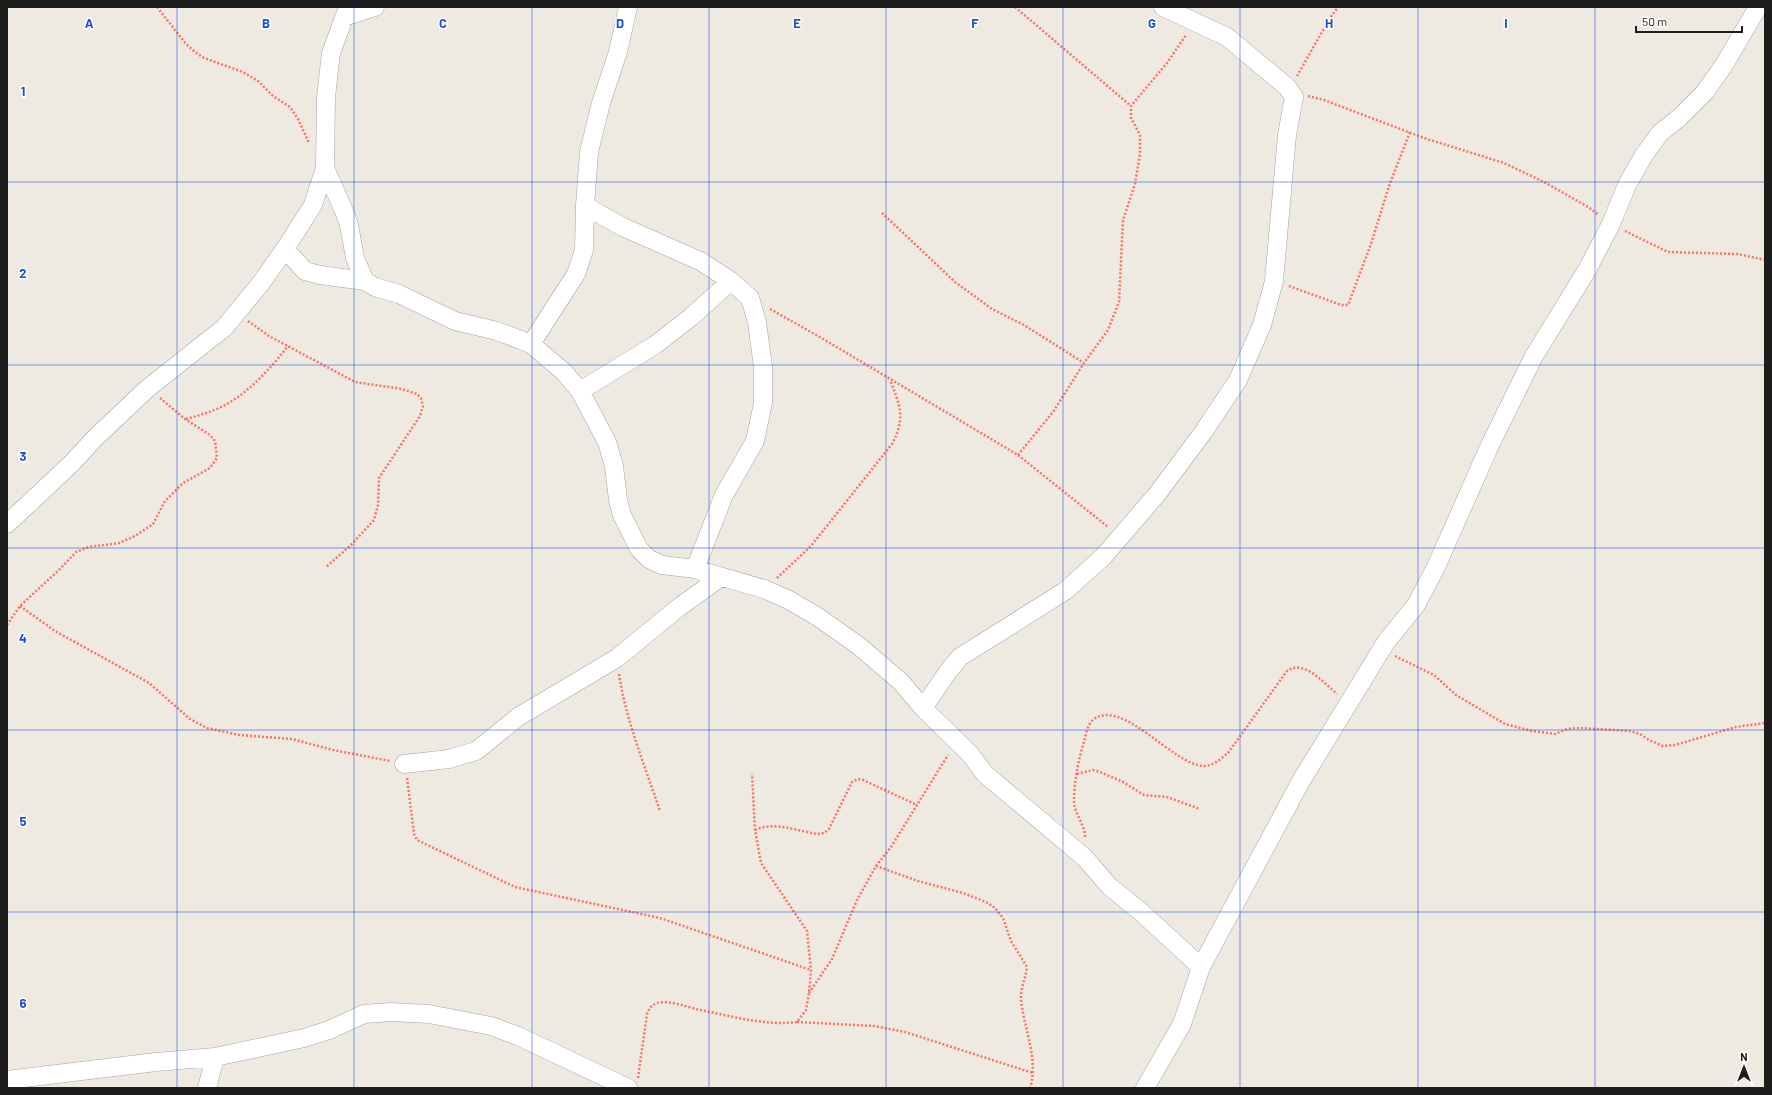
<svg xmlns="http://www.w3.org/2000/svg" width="1772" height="1095" viewBox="0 0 1772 1095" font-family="Barlow,sans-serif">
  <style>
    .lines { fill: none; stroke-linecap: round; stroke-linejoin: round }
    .minor-casing { stroke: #a4a4a4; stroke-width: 19 }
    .path { stroke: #fc7265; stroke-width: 2.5; stroke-dasharray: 2 2; stroke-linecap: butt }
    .minor { stroke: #fff; stroke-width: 18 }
    .grid { fill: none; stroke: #1d4ed8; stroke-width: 1; stroke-opacity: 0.55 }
    .grid-label { font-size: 13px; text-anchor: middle; font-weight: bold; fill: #1d4ed8; stroke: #fff; stroke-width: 3; stroke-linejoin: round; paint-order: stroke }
  </style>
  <rect width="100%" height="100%" fill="#eeeae2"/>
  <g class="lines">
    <defs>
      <path id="minor" d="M344,17L375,7
        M325,168L344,211L349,225L355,258L365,281L375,287L399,294L455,321L497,331L531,344L564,372L580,391L607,442L614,466L618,500L622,515L639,549L649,559L662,565L695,569L764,589L789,600L818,617L859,646L901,682L923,708L970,754L985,774L1085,858L1109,886L1141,912L1201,967
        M585,206L623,227L700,261L731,281L750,298L757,322L763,367V403L755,441L724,495L695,569
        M285,249L305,271L320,275L365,281
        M531,344L576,274L584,250L585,206L589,152L601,103L618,52L628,7
        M580,391L655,345L691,317L731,281
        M7,524L72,463L96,437L148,388L224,328L261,283L285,249L313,205L325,168L326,97L331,53L348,7
        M923,708L947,673L960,657L1065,591L1103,557L1158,493L1204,431L1238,380L1262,325L1274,281L1287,135L1294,97L1287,87L1227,37L1163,7
        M404,764L449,759L476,751L518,717L617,658L678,608L721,577
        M7,1080L156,1062L215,1057L304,1038L329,1030L364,1014L391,1012L429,1014L491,1026L518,1036L628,1088
        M207,1088L215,1057
        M1145,1088L1182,1024L1201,967L1301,781L1386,642L1416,605L1436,567L1490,445L1534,356L1587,270L1611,224L1627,185L1644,155L1660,133L1680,117L1705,92L1724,65L1758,7"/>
    </defs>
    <use href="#minor" class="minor-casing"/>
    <path class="path" d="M157,7L186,44L195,52L204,58L243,72L258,81L273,96L290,107L298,119L309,143
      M1015,7L1131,106
      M1297,76L1330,18L1338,7
      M1308,96L1324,100L1424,138L1504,163L1546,183L1588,207L1599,215
      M882,213L955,282L992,309L1024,325L1084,363
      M1625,231L1668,252L1738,254L1765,260
      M1289,286L1341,305H1348L1371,244L1389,186L1410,132
      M770,309L818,336L1018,455L1108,527
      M248,321L269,336L355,382L402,389L417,394L421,398L423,406L420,416L379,478L378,505L374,520L350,546L326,567
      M186,419C197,416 208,413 219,408C246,396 270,369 288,346
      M1018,455L1053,412L1084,363L1108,330L1119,302L1123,220L1135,184L1140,154V135L1131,118V106L1167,63L1186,35
      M777,578L811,546L892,444C906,418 900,405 890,380
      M20,606L55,631L149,683L190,719L207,728L239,735L292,739L333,750L390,761
      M7,625L20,606L60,569L76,552L89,547L119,543L135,536L153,524L165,501L183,483L210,468L217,458L215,441L210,435L185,419L160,398
      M1395,656L1434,675L1456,695L1505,724L1532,731L1555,734L1567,729L1579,728L1630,731L1640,734L1649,740L1663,746L1675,745L1736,727L1765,723
      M619,674C626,721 645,766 660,811
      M1077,774L1093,770L1100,772L1123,782L1144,795L1167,797L1200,809
      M407,778L414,834L417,840L515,887L660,918L811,970
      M755,830C773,821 798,831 817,834L824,833L829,829L852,782L858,779L863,780L917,805
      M1085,837C1085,825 1075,814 1074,803C1074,782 1078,761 1084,742C1086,735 1087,725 1093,720C1121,696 1174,766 1204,766C1214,766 1221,758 1228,753L1287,671C1304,659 1324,683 1337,694
      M876,866L918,881L963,893L986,902L995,908L1003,918L1011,941L1027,967C1026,978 1020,989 1021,1000C1024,1029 1039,1060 1030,1088
      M809,993L832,959L857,900L876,866L891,847L948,755
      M797,1022L874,1026L905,1032L1033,1073
      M638,1078L647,1014C650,1008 651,1005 657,1003C670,1000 687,1007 700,1010C731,1016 765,1026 797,1022L806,1010L809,993L811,970L807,931L761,863L755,830L752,774"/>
    <use href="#minor" class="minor"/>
  </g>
  <path class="grid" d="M177,7V1088M354,7V1088M532,7V1088M709,7V1088M886,7V1088M1063,7V1088M1240,7V1088M1418,7V1088M1595,7V1088M7,182H1765M7,365H1765M7,548H1765M7,730H1765M7,912H1765"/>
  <g class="grid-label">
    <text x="89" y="28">A</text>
    <text x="266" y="28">B</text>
    <text x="443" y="28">C</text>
    <text x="620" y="28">D</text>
    <text x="797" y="28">E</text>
    <text x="975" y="28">F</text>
    <text x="1152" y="28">G</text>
    <text x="1329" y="28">H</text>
    <text x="1506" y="28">I</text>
    <text x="23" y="96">1</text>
    <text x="23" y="278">2</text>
    <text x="23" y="461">3</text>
    <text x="23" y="643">4</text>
    <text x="23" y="826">5</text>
    <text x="23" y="1008">6</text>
  </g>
  <rect width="1772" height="1095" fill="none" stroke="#1d1d1d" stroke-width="16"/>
  <g transform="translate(1744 1067)" stroke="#ffffff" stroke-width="3" paint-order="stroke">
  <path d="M0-3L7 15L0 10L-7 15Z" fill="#1d1d1d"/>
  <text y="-6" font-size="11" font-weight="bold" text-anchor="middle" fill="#1d1d1d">N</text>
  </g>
  <path d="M1636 26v6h106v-6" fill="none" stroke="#1d1d1d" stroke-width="2"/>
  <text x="1642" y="26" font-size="12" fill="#1d1d1d" stroke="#ffffff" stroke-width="3" paint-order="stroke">50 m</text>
</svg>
